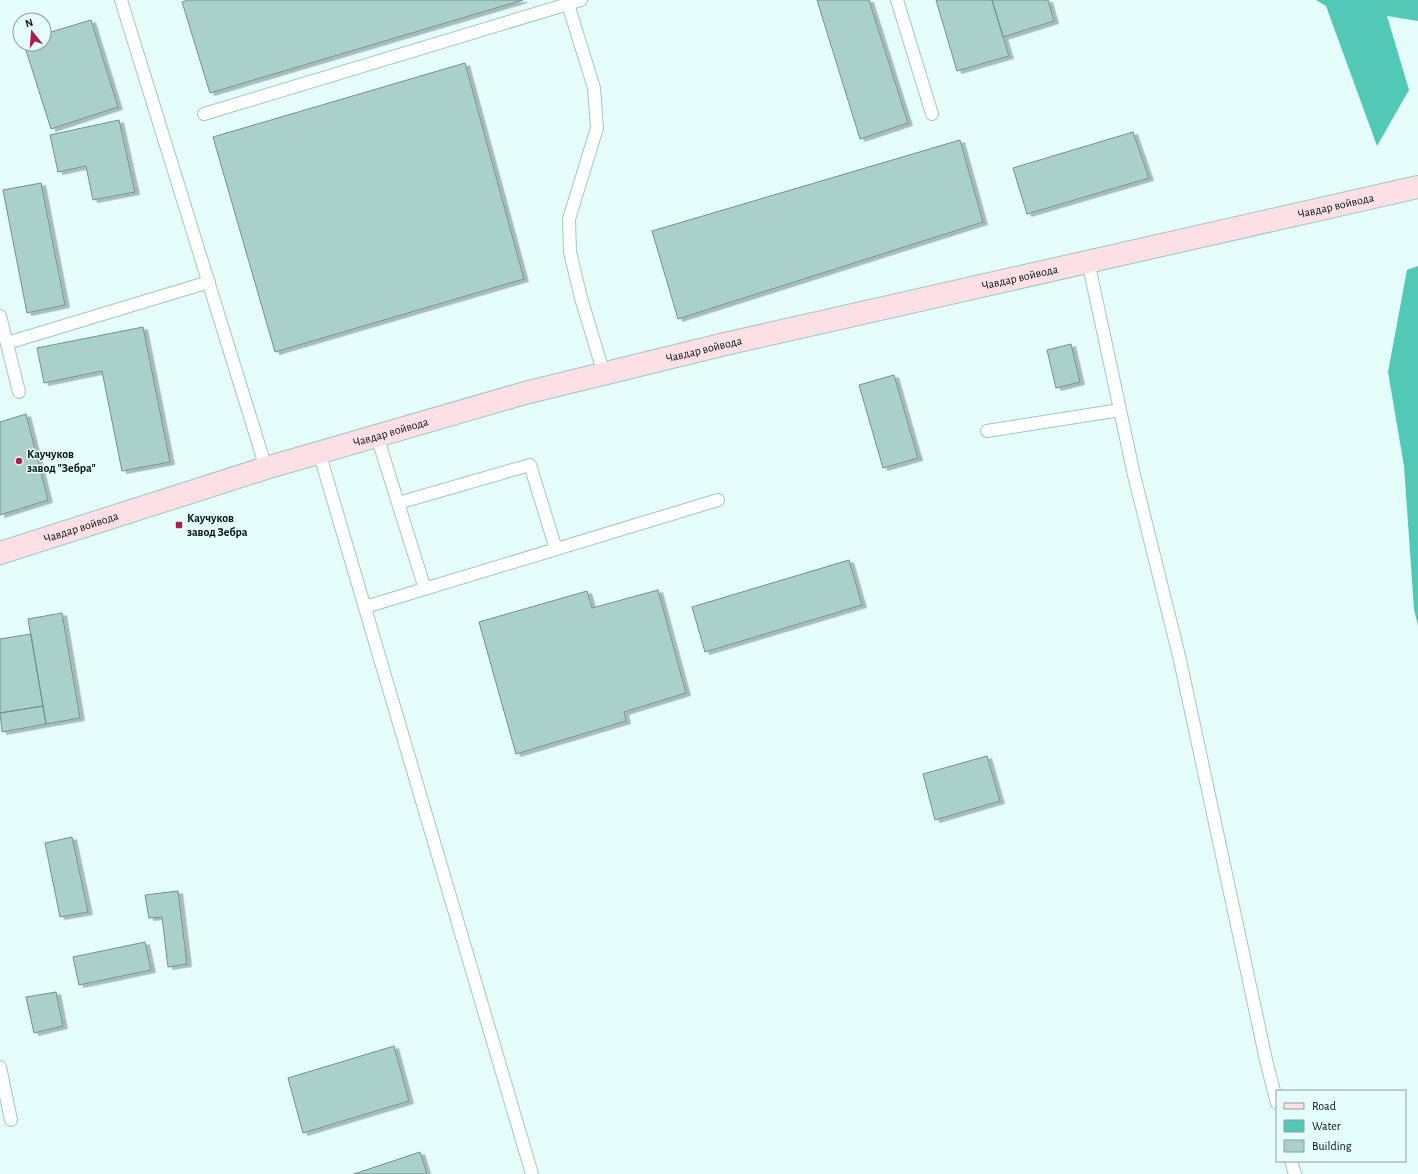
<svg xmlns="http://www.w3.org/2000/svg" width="1418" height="1174" viewBox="0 0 1418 1174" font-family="'Alegreya Sans',sans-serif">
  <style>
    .water { fill: #52c9b7 }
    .building { fill: #a9d1c9; stroke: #6d948d; filter: url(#shadow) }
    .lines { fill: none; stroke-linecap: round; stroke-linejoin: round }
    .lane-casing { stroke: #9fc8c0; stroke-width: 14 }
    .secondary-casing { stroke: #9fc8c0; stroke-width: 24 }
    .lane { stroke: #fff; stroke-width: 12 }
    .secondary { stroke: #fce0e5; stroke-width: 22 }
    .poi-dot { fill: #af1d4a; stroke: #e6fef9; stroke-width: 1.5 }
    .labels { text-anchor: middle; stroke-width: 3; stroke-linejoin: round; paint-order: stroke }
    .street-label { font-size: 12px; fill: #051412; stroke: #e6fef9 }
    .poi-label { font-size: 12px; font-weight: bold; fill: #051412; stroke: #e6fef9; text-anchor: start }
  </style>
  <defs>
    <filter id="shadow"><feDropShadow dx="4.5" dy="2.5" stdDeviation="0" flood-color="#0004"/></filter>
  </defs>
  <rect width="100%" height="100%" fill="#e6fef9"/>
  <path class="water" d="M1316,0H1418V21L1387,16L1409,90L1377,146L1326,6Z
    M1418,266V626L1414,609L1404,466L1388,372L1407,270Z"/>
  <path class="building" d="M188,0H523L210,93L182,2Z
    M817,0H869L908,123L860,139Z
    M936,0H992L1009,56L957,71Z
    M992,0H1048L1054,21L1003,37Z
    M91,20L118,107L51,129L24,44H44V34Z
    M465,63L524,279L275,352L213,137Z
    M119,120L135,192L93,200L86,166L58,172L50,135Z
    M1133,132L1149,178L1027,214L1013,168Z
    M960,140L983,222L678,319L652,231Z
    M41,183L65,305L27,313L3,190Z
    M143,327L170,462L122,471L102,371L44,383L37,348Z
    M1071,344L1080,382L1056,388L1047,350Z
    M894,375L918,458L883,468L859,385Z
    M26,414L48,500L0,515V422Z
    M849,560L862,605L705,652L692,607Z
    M658,590L686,693L624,712L626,721L516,754L479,622L587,591L592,608Z
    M62,613L80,718L46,724L28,619Z
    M31,634L43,706L0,713V639Z
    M43,706L46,724L2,732L0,713Z
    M987,756L1000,801L935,820L923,774Z
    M72,837L88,912L60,917L45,843Z
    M178,891L187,964L168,967L162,917L149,918L145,895Z
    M145,942L151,970L79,985L73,957Z
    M56,992L63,1026L34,1033L26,997Z
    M394,1046L409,1101L303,1133L288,1078Z
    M420,1152L427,1174H354Z"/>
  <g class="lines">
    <defs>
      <path id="lane" d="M121,0L266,468
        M897,0L932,114
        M568,4L594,88L597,128L569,219L570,252L581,298L604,374
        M204,114L581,0
        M1088,261L1134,475L1180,660L1266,1060L1277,1103
        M0,316L19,392
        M7,343L209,282
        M987,431L1120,410
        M377,436L425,589
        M319,452L532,1174
        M398,503L530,465L556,549
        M365,607L718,500
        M0,1067L11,1120
        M1291,1161L1295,1174"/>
      <g id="secondary">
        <path id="s1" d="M0,553L266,468L525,393L725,344L1418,187"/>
      </g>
    </defs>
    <use href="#lane" class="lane-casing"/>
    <use href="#secondary" class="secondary-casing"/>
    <use href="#lane" class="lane"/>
    <use href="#secondary" class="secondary"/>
  </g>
  <g class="poi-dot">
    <circle cx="19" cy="461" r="4"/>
    <rect x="175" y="521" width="8" height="8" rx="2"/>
  </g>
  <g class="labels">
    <g class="street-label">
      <text dy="4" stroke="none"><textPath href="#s1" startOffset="1381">Чавдар войвода</textPath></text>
      <text dy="4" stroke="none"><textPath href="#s1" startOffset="1057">Чавдар войвода</textPath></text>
      <text dy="4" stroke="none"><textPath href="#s1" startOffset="733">Чавдар войвода</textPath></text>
      <text dy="4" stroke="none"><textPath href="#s1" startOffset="409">Чавдар войвода</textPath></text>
      <text dy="4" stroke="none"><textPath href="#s1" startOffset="85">Чавдар войвода</textPath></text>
    </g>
    <g class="poi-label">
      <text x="27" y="458">Каучуков<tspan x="27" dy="14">завод "Зебра"</tspan></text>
      <text x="187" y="522">Каучуков<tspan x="187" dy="14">завод Зебра</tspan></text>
    </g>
  </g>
  <rect x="1276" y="1090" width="130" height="72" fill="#e6fef9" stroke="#8ca09d"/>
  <rect x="1284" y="1103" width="20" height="6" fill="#fce0e5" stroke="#8ca09d"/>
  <text x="1312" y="1110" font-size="12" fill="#051412">Road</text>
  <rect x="1284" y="1120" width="20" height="12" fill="#52c9b7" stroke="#8ca09d"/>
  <text x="1312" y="1130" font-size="12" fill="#051412">Water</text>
  <rect x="1284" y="1140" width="20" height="12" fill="#a9d1c9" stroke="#8ca09d"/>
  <text x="1312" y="1150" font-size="12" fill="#051412">Building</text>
  <g transform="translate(32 32) rotate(343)"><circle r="19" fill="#e6fef9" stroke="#8ca09d"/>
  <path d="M0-3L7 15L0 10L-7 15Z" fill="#af1d4a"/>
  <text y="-6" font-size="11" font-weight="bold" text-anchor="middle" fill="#051412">N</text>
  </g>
</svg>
